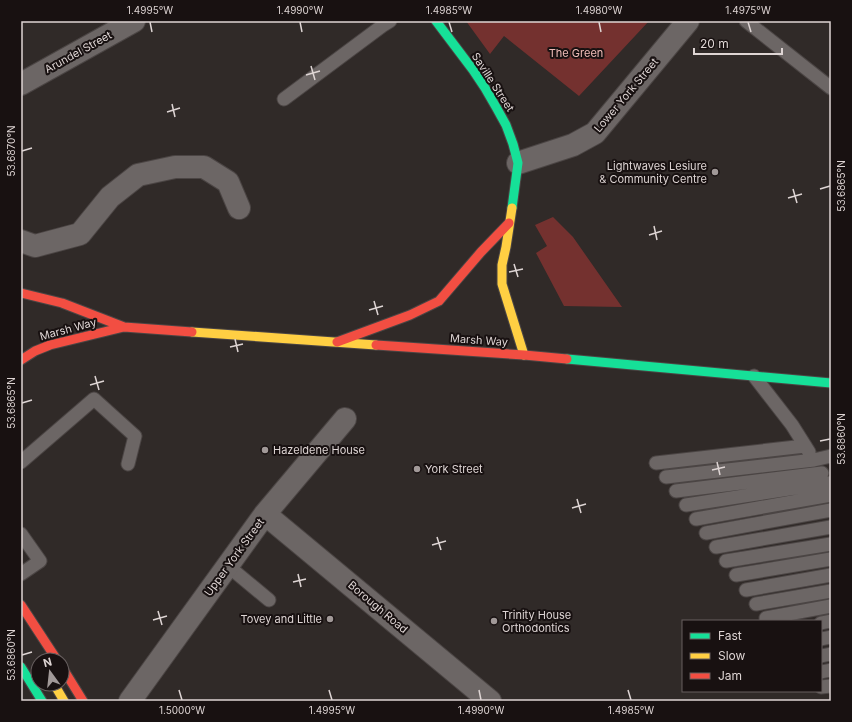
<svg xmlns="http://www.w3.org/2000/svg" width="852" height="722" viewBox="0 0 852 722" font-family="Inter,sans-serif">
  <style>
    .green { fill: #74312f }
    .lines { fill: none; stroke-linecap: round; stroke-linejoin: round }
    .lane-casing { stroke: #4b4544; stroke-width: 15 }
    .street-casing { stroke: #4b4544; stroke-width: 24 }
    .fast-casing { stroke: #4b4544; stroke-width: 11 }
    .slow-casing { stroke: #4b4544; stroke-width: 11 }
    .jam-casing { stroke: #4b4544; stroke-width: 11 }
    .lane { stroke: #6c6665; stroke-width: 13 }
    .street { stroke: #6c6665; stroke-width: 22 }
    .fast { stroke: #16e098; stroke-width: 9 }
    .slow { stroke: #ffcf43; stroke-width: 9 }
    .jam { stroke: #f24e42; stroke-width: 9 }
    .ticks { fill: none; stroke: #ded5d4; stroke-width: 1.5 }
    .poi-dot { fill: #a19998; stroke: #181111; stroke-width: 1.5 }
    .labels { text-anchor: middle; stroke-width: 4; stroke-linejoin: round; paint-order: stroke }
    .street-label { font-size: 11px; fill: #ded5d4; stroke: #181111 }
    .park-label { font-size: 11px; fill: #f0bdb8; stroke: #181111 }
    .poi-label { font-size: 11px; fill: #ded5d4; stroke: #181111; text-anchor: start }
    .neatline { fill: none; stroke: #ded5d4; stroke-width: 1.5 }
    .ticks-label { font-size: 10px; text-anchor: middle; fill: #ded5d4 }
  </style>
  <rect width="100%" height="100%" fill="#302a28"/>
  <path class="green" d="M466,21H649L579,96L504,36L490,54Z
    M553,217L573,237L622,307L564,306L536,253L547,246L535,225Z"/>
  <g class="lines">
    <defs>
      <path id="lane" d="M746,21L831,88
        M284,99L382,26L390,21
        M754,376L792,425L809,452
        M21,462L94,399L135,436L128,464
        M656,463L805,446
        M666,477L814,460L831,456
        M676,491L822,473
        M686,505L828,483
        M696,519L831,495
        M706,533L831,510
        M21,534L40,561L21,574
        M716,547L831,527
        M726,561L831,544
        M228,566L269,600
        M736,575L831,559
        M746,590L831,575
        M756,604L831,591
        M766,618L831,606
        M821,623L831,621
        M821,639L831,637
        M821,656L831,654
        M821,672L831,670
        M821,687L831,686"/>
      <path id="street" d="M21,84L134,21
        M518,163L573,145L595,133L688,21
        M21,241L35,246L80,234L110,197L138,175L175,167H204L228,182L239,208
        M265,514L490,701
        M130,701L265,514L345,419"/>
      <path id="fast" d="M436,21L473,70L485,88L496,107L506,125L513,144L518,163L512,208
        M567,359L831,383
        M21,667L42,701"/>
      <path id="slow" d="M512,208L506,247L502,265V284L524,355
        M192,332L376,345
        M54,684L64,701"/>
      <path id="jam" d="M21,293L62,303L124,327
        M337,342L410,315L439,301L481,252L509,223
        M376,345L524,355L567,359
        M21,360L35,351L50,345L124,327L192,332
        M21,605L57,660
        M62,667L83,701"/>
    </defs>
    <use href="#lane" class="lane-casing"/>
    <use href="#street" class="street-casing"/>
    <use href="#fast" class="fast-casing"/>
    <use href="#slow" class="slow-casing"/>
    <use href="#jam" class="jam-casing"/>
    <use href="#lane" class="lane"/>
    <use href="#street" class="street"/>
    <use href="#fast" class="fast"/>
    <use href="#slow" class="slow"/>
    <use href="#jam" class="jam"/>
  </g>
  <path class="ticks" d="M150,22L152,32M300,22L302,32M449,22L452,32M599,22L601,32M748,22L751,32M311,66L315,80M306,75L320,71M172,104L175,117M167,112L180,108M22,151L32,148M793,189L797,203M820,189L830,186M788,198L802,194M654,226L657,240M649,235L662,231M514,264L518,277M509,272L523,269M374,301L378,315M369,310L383,306M235,339L238,352M230,347L243,344M95,376L99,390M90,385L104,381M22,403L32,400M820,441L830,439M717,462L720,475M712,470L725,467M577,499L581,513M572,508L586,504M437,537L441,550M432,545L446,541M298,574L301,587M293,582L306,579M158,611L162,625M153,620L167,616M22,655L32,652M179,690L182,700M329,690L332,700M479,690L481,700M628,690L631,700"/>
  <g class="poi-dot">
    <circle cx="715" cy="172" r="4"/>
    <circle cx="265" cy="450" r="4"/>
    <circle cx="417" cy="469" r="4"/>
    <circle cx="330" cy="619" r="4"/>
    <circle cx="494" cy="621" r="4"/>
  </g>
  <g class="labels">
    <g class="street-label">
      <text transform="translate(78 52) rotate(-29)" y="4">Arundel Street</text>
      <text transform="translate(493 82) rotate(57)" y="4">Saville Street</text>
      <text transform="translate(626 95) rotate(-50)" y="4">Lower York Street</text>
      <text transform="translate(68 329) rotate(-15)" y="4">Marsh Way</text>
      <text transform="translate(479 340) rotate(4)" y="4">Marsh Way</text>
      <text transform="translate(234 557) rotate(-54)" y="4">Upper York Street</text>
      <text transform="translate(378 607) rotate(40)" y="4">Borough Road</text>
    </g>
    <g class="park-label">
      <text x="576" y="57">The Green</text>
    </g>
    <g class="poi-label">
      <text x="707" y="170" text-anchor="end">Lightwaves Lesiure<tspan x="707" dy="13">&amp; Community Centre</tspan></text>
      <text x="273" y="454">Hazeldene House</text>
      <text x="425" y="473">York Street</text>
      <text x="502" y="619">Trinity House<tspan x="502" dy="13">Orthodontics</tspan></text>
      <text x="322" y="623" text-anchor="end">Tovey and Little</text>
    </g>
  </g>
  <rect width="852" height="722" fill="none" stroke="#181111" stroke-width="44"/>
  <rect x="682" y="620" width="140" height="72" fill="#181111" stroke="#675f5f"/>
  <rect x="690" y="633" width="20" height="6" fill="#16e098" stroke="#675f5f"/>
  <text x="718" y="640" font-size="12" fill="#ded5d4">Fast</text>
  <rect x="690" y="653" width="20" height="6" fill="#ffcf43" stroke="#675f5f"/>
  <text x="718" y="660" font-size="12" fill="#ded5d4">Slow</text>
  <rect x="690" y="673" width="20" height="6" fill="#f24e42" stroke="#675f5f"/>
  <text x="718" y="680" font-size="12" fill="#ded5d4">Jam</text>
  <g transform="translate(50 672) rotate(345)"><circle r="19" fill="#181111" stroke="#675f5f"/>
  <path d="M0-3L7 15L0 10L-7 15Z" fill="#a19998"/>
  <text y="-6" font-size="11" font-weight="bold" text-anchor="middle" fill="#ded5d4">N</text>
  </g>
  <path d="M694 48v6h88v-6" fill="none" stroke="#ded5d4" stroke-width="2"/>
  <text x="700" y="48" font-size="12" fill="#ded5d4" stroke="#181111" stroke-width="3" paint-order="stroke">20 m</text>
  <rect x="22" y="22" width="808" height="678" class="neatline"/>
  <g class="ticks-label">
    <text x="150" y="14">1.4995°W</text>
    <text x="300" y="14">1.4990°W</text>
    <text x="449" y="14">1.4985°W</text>
    <text x="599" y="14">1.4980°W</text>
    <text x="748" y="14">1.4975°W</text>
    <text transform="translate(11 151) rotate(-90)" y="4">53.6870°N</text>
    <text transform="translate(841 186) rotate(-90)" y="4">53.6865°N</text>
    <text transform="translate(11 403) rotate(-90)" y="4">53.6865°N</text>
    <text transform="translate(841 439) rotate(-90)" y="4">53.6860°N</text>
    <text transform="translate(11 655) rotate(-90)" y="4">53.6860°N</text>
    <text x="182" y="714">1.5000°W</text>
    <text x="332" y="714">1.4995°W</text>
    <text x="481" y="714">1.4990°W</text>
    <text x="631" y="714">1.4985°W</text>
  </g>
</svg>
